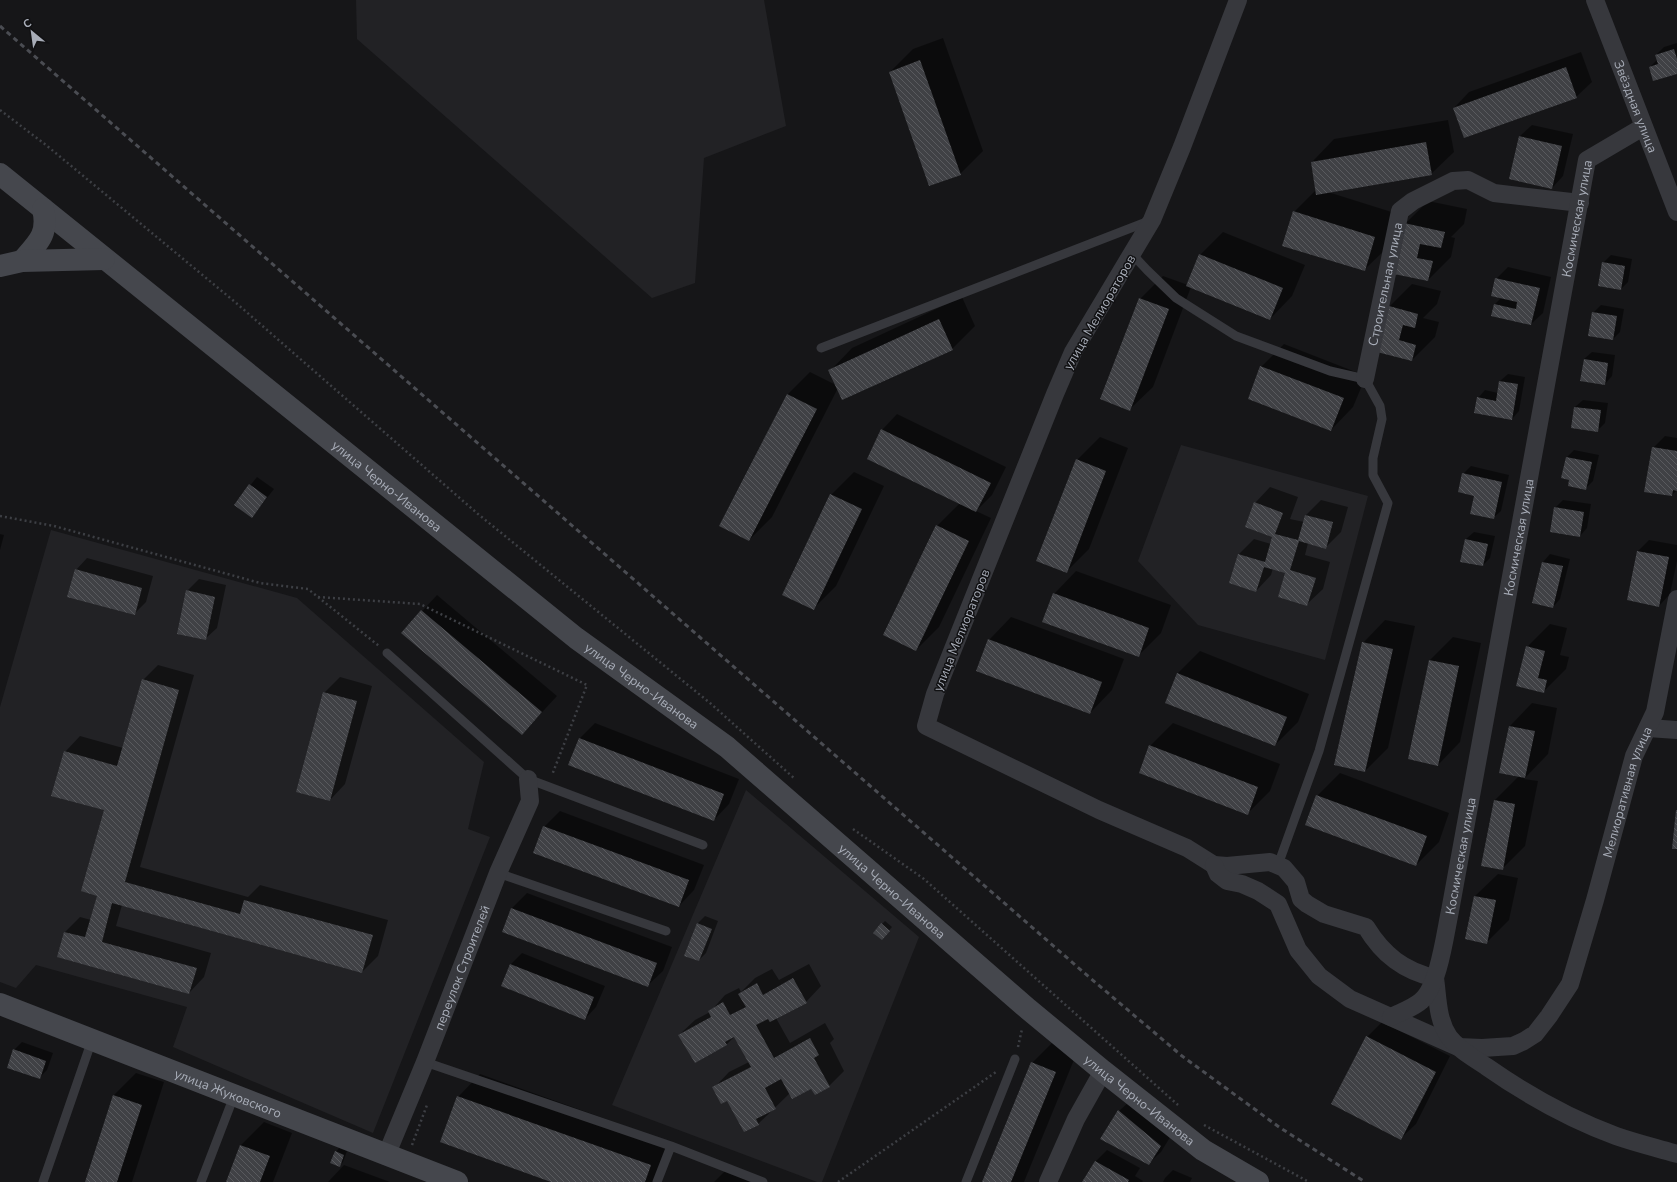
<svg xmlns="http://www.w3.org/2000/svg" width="1677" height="1182" viewBox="0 0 1677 1182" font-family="'Nunito Sans',sans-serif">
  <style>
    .built { fill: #222225 }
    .shadow { fill: #0007 }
    .building { fill: url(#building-back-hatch) }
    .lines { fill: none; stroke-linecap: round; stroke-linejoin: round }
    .path { stroke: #3d3f44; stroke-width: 2.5; stroke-dasharray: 2 3; stroke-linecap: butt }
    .lane { stroke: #37383d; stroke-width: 9 }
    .street { stroke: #37383d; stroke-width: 18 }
    .secondary { stroke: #45474d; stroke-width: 22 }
    .rail { stroke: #4a4c52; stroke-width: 3; stroke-dasharray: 5 4; stroke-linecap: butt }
    .labels { text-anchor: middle; stroke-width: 3; stroke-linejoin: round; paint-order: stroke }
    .street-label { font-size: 13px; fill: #a8adb8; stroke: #111113 }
  </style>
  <defs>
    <pattern id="building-back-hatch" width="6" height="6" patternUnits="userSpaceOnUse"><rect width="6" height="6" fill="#404145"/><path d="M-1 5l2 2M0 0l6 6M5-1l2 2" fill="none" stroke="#595a5e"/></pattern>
  </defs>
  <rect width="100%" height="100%" fill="#161618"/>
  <path class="built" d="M356,0H764L786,126L704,158L695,283L652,298L357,39Z
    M1181,445L1368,496L1325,660L1198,625L1138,561Z
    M51,530L297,598L484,762L468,829L490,837L373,1133L173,1047L187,1007L36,965L16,988L0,982V707Z
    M746,790L919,937L822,1182H817L612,1105Z"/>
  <path class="shadow" d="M943,38L983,151L960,174L890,72L913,49Z
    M1677,43V73L1650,67L1658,59L1656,55L1664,47Z
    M1581,52L1592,82L1576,97L1454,108L1469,92Z
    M1448,120L1454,152L1431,174L1328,192L1398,214L1387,248L1364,270L1294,212L1316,190L1312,162L1334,139Z
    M1532,125L1573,134L1563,176L1552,188L1520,136Z
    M1428,201L1467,209L1464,224L1451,237L1455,238L1451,257L1428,280L1395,274L1405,224Z
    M1223,232L1305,265L1292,296L1270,319L1191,287L1153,387L1130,409L1140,299L1163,276L1188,285L1200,255Z
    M1611,255L1632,259L1628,282L1621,289L1603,263Z
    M1508,267L1551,277L1543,313L1531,324L1495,304L1501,298L1496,279Z
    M1412,284L1441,291L1437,304L1423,318L1439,322L1435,337L1412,360L1378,351L1389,307Z
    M962,297L975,326L952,349L838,388L772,517L749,540L788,394L810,372L836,385L830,371L852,348Z
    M1601,305L1624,309L1620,332L1613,339L1593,313Z
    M1284,344L1366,376L1353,407L1331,430L1261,367Z
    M1592,352L1615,355L1612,376L1605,384L1584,359Z
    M1508,374L1525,377L1519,411L1512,419L1478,398L1485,390L1498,393L1500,381Z
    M1583,400L1608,403L1605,423L1597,431L1575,407Z
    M897,414L1006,467L992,495L976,511L991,518L939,627L916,650L937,526L960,503L882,430Z
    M1665,436L1677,438V490L1672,495L1653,448Z
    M1100,437L1128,448L1089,549L1066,572L1077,460Z
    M1574,450L1599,455L1593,481L1585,489L1570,479L1562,478L1567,457Z
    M1471,466L1509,475L1501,511L1493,518L1476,495L1463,474Z
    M854,472L884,486L836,586L813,609L831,495Z
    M257,477L274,489L252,517L235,504Z
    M1270,487L1298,497L1290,519L1304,522L1306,515L1321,500L1348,507L1341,532L1325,548L1308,543L1305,555L1330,562L1323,589L1307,604L1286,572L1273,568L1271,575L1256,591L1239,554L1254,539L1271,544L1274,537L1255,503Z
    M1563,500L1591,504L1587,528L1580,536L1555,508Z
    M1474,532L1495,536L1490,558L1483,565L1466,539Z
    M0,534L4,535L0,550Z
    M1649,540L1677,545V561L1670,594L1659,606L1628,599L1638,551Z
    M1550,554L1570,559L1560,599L1553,607L1533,602L1543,562Z
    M87,558L153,576L146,602L134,614L76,570Z
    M1076,571L1171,605L1161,633L1138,656L1054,594Z
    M199,579L226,585L217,628L205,639L187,591Z
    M437,595L557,696L522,734L402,633Z
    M1011,617L1124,659L1112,690L1090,713L989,640Z
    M1385,620L1415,626L1388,748L1365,771L1363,643Z
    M1550,624L1567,628L1560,655L1569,657L1566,669L1543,692L1518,686L1527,647Z
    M1453,637L1481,643L1460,742L1438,765L1430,660Z
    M1200,651L1309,694L1298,722L1275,745L1178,673Z
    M158,665L194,675L140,867L248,897L260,885L388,920L378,956L362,972L122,905L116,926L211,953L204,977L189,993L58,956L65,932L80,917L91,920L98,895L105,809L65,752L80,736L123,748L143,680Z
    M340,677L372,686L345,784L330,800L324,693Z
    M1532,703L1557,708L1548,754L1524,779L1538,781L1525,846L1502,869L1495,800L1519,776L1500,772L1510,726Z
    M595,723L739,779L729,804L714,820L580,738Z
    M1173,723L1280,764L1270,791L1247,814L1150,746Z
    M1340,773L1449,813L1439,842L1416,865L1317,796Z
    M560,811L704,865L694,890L679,906L544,827Z
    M1498,874L1518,878L1509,920L1486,943L1475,896Z
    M527,893L672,947L663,971L647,986L503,932L512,908Z
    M705,916L718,921L706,953L699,960L698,923Z
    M885,921L892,927L885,935L882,924Z
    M522,953L605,986L596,1007L585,1019L502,986L511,964Z
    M809,964L821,986L806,1002L776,1018L790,1043L825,1023L834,1039L830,1043L844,1071L829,1086L812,1088L790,1093L758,1124L714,1088L729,1072L749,1062L735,1036L726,1045L679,1035L695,1020L710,1012L725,995L739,988L741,992L755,978L772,969L779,980Z
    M1382,1022L1450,1056L1416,1124L1400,1139L1367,1037Z
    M1055,1040L1078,1050L1024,1182H983L1032,1063Z
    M22,1042L53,1053L47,1070L39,1078L14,1050Z
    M136,1073L164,1082L132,1182H86L113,1096Z
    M480,1074L673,1143L659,1182H554L458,1097Z
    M1131,1100L1172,1134L1161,1152L1149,1163L1101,1139L1119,1111Z
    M264,1122L292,1133L273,1182H227L241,1145Z
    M339,1148L347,1151L343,1162L340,1166L336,1152Z
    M1107,1150L1140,1168L1135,1176L1143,1181L1142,1182H1084L1096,1161Z
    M344,1165L390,1182H328Z
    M728,1168L766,1182H714Z
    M1173,1170L1192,1178L1190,1182H1163L1165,1178Z"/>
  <path class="building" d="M1674,49L1677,59V74L1653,81L1649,67L1658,64L1655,55Z
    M920,60L961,175L929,186L889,72Z
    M1566,67L1577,98L1464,138L1453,108Z
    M1519,136L1562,146L1552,189L1509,179Z
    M1426,142L1432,175L1316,195L1311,162Z
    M1293,211L1375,237L1365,271L1282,246Z
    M1404,223L1445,232L1441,248L1420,244L1417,258L1433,261L1428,281L1394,274Z
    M1199,254L1283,288L1270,320L1186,286Z
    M1602,262L1625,266L1621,290L1598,286Z
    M1495,278L1540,288L1531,325L1491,316L1494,304L1516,309L1517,302L1491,296Z
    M1139,298L1169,309L1130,411L1100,399Z
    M1389,306L1418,314L1415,328L1403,325L1399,340L1416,345L1412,361L1377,352Z
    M1592,312L1617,316L1613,340L1588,336Z
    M939,319L953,350L842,400L828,370Z
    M1584,359L1608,363L1605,385L1580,381Z
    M1260,366L1344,398L1331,431L1248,399Z
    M1499,381L1518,384L1512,420L1474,413L1477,397L1496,401Z
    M787,394L817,409L749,541L719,526Z
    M1574,407L1601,410L1598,432L1571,428Z
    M881,429L991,483L976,512L867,459Z
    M1652,447L1677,451V491L1673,490L1672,496L1644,492Z
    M1566,457L1592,462L1586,490L1568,486L1569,480L1561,478Z
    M1076,459L1106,471L1067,573L1036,561Z
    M1462,473L1502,482L1494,519L1470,514L1474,496L1458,492Z
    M249,484L267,497L252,518L234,505Z
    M830,494L862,509L814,610L782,595Z
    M1254,502L1283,513L1275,534L1298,540L1305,515L1333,522L1326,549L1299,541L1290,570L1316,578L1307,606L1278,597L1285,573L1264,567L1256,592L1229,583L1238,554L1265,562L1272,537L1245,527Z
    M1554,507L1584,512L1580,537L1550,532Z
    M936,525L969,541L916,651L883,635Z
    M1465,539L1488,544L1483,566L1460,562Z
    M1637,551L1669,557L1659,607L1627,600Z
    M1542,562L1563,566L1553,608L1532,603Z
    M75,569L142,588L135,615L67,597Z
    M186,590L215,597L206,640L177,634Z
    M1053,593L1149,628L1139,657L1042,622Z
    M421,610L542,712L522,735L401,633Z
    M988,639L1102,682L1090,714L976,671Z
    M1362,642L1393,649L1365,772L1334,765Z
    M1526,646L1545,651L1538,678L1547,680L1544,693L1516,686Z
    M1429,660L1459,666L1438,766L1408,759Z
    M1177,673L1287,717L1275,746L1165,703Z
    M142,679L179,690L125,882L240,914L244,900L373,935L362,973L112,903L102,942L197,968L189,994L57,957L64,932L85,937L97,896L81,891L104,810L51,796L64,751L117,766Z
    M323,692L357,701L330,801L296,792Z
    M1509,726L1535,731L1525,778L1499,773Z
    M579,738L724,794L714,821L568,765Z
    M1149,745L1258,787L1248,815L1139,773Z
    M1316,795L1427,836L1416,866L1305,825Z
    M1494,800L1515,804L1503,870L1481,866Z
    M1676,810H1677V849H1672Z
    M543,826L689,880L679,907L533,853Z
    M1474,896L1496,900L1487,944L1465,939Z
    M511,908L657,963L648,987L502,932Z
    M697,923L712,929L699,961L684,956Z
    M881,923L890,931L882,940L873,933Z
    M510,964L594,997L585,1020L501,986Z
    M793,978L807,1003L770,1022L768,1019L756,1025L774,1058L810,1038L819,1055L814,1058L830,1087L815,1095L811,1089L792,1099L781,1079L765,1088L776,1109L756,1119L759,1125L744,1132L727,1101L721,1104L712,1087L751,1067L734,1037L725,1042L727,1045L695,1063L678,1035L711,1017L708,1011L723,1002L730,1015L746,1007L738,994L757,983L763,995Z
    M1366,1036L1436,1072L1401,1140L1331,1104Z
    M13,1049L46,1061L40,1079L7,1068Z
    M1031,1062L1056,1072L1011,1182H982Z
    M113,1095L142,1105L117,1182H85Z
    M457,1096L651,1165L645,1182H551L440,1142Z
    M1118,1110L1161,1146L1149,1165L1100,1139Z
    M240,1145L270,1156L260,1182H226Z
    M335,1151L344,1155L340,1167L330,1163Z
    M1095,1161L1129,1180L1128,1182H1082Z"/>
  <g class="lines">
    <path class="path" d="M0,110L46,145L235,302L478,514L710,703L795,779
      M0,516L54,526L260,583L308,589L379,646
      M318,597L420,604L587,685L552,775
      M853,829L924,879L1178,1105
      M1018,1047L1022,1029
      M1204,1125L1309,1182
      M412,1145L427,1105
      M838,1182L996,1072"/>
    <path class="lane" d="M1132,254L1147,270L1176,298L1236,336L1330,371L1365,379L1380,406L1382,419L1373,458V475L1388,503L1319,751L1278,865
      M821,348L1149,221
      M387,653L528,779L703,845
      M498,873L666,931
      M425,1062L671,1146L657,1182
      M671,1146L763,1182
      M43,1182L92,1040
      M201,1182L234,1096
      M966,1182L1015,1059"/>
    <g class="street">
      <path d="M1238,0L1182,147L1152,220L1073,352L1055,394L935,694L926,726L1099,810L1187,848L1214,865L1227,866L1270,862L1284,868L1296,882L1301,899L1307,904L1324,914L1366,927C1383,955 1404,971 1435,978"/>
      <path id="s1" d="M1595,0L1677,212"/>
      <path id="s2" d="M1365,379L1400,211L1413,201L1453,181L1468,180L1494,193L1580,203"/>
      <path d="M1648,728L1677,730"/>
      <path id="s3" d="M1214,865L1218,874L1227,881L1242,884L1258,891L1278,904L1298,950L1319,976L1350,999L1458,1047L1482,1048L1513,1046L1524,1041L1535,1034L1549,1016L1570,984L1595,900L1634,756L1655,712L1677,599"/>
      <path d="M1435,978C1438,999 1437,1019 1449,1037C1459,1050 1474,1058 1487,1067C1527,1095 1570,1119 1616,1136C1636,1143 1657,1148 1677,1154"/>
      <path id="s4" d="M1391,1017C1401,1012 1413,1008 1421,1001C1439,986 1445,934 1450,911L1587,160L1643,127"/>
      <path id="s5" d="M386,1156L425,1062L498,873L530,801L528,779"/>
      <path d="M1048,1182L1076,1119L1103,1071"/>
    </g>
    <g class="secondary">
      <path id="s6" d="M0,174L576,638L727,747L1028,1009L1103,1071L1203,1150L1258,1182"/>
      <path d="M22,261C38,243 49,234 43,209"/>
      <path d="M0,266L22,261L104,259"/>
      <path id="s7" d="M0,1004L457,1182"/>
    </g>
    <path class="rail" d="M0,26L1089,977L1182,1056L1279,1127L1365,1182"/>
  </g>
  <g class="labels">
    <g class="street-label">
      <text dy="5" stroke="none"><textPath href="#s1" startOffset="114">Звёздная улица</textPath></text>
      <text dy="5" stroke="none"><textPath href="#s4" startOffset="834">Космическая улица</textPath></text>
      <text dy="5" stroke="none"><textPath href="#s2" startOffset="97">Строительная улица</textPath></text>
      <text transform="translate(1099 312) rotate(-60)" y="5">улица Мелиораторов</text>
      <text dy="5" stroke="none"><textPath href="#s6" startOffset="497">улица Черно-Иванова</textPath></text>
      <text dy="5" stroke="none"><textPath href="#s4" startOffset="510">Космическая улица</textPath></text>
      <text transform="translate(961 630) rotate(-68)" y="5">улица Мелиораторов</text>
      <text dy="5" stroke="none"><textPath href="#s6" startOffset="821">улица Черно-Иванова</textPath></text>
      <text dy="5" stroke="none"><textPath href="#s3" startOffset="660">Мелиоративная улица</textPath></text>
      <text dy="5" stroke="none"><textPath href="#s4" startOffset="186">Космическая улица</textPath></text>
      <text dy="5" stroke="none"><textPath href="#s6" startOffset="1145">улица Черно-Иванова</textPath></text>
      <text dy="5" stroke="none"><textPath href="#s5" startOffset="203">переулок Строителей</textPath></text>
      <text dy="5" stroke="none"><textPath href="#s7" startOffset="245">улица Жуковского</textPath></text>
      <text dy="5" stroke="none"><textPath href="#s6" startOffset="1469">улица Черно-Иванова</textPath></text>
    </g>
  </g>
  <g transform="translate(32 32) rotate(331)" stroke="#111113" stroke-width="3" paint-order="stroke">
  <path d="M0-3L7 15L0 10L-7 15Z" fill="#a8adb8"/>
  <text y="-6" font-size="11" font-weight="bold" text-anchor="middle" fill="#a8adb8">С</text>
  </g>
</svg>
